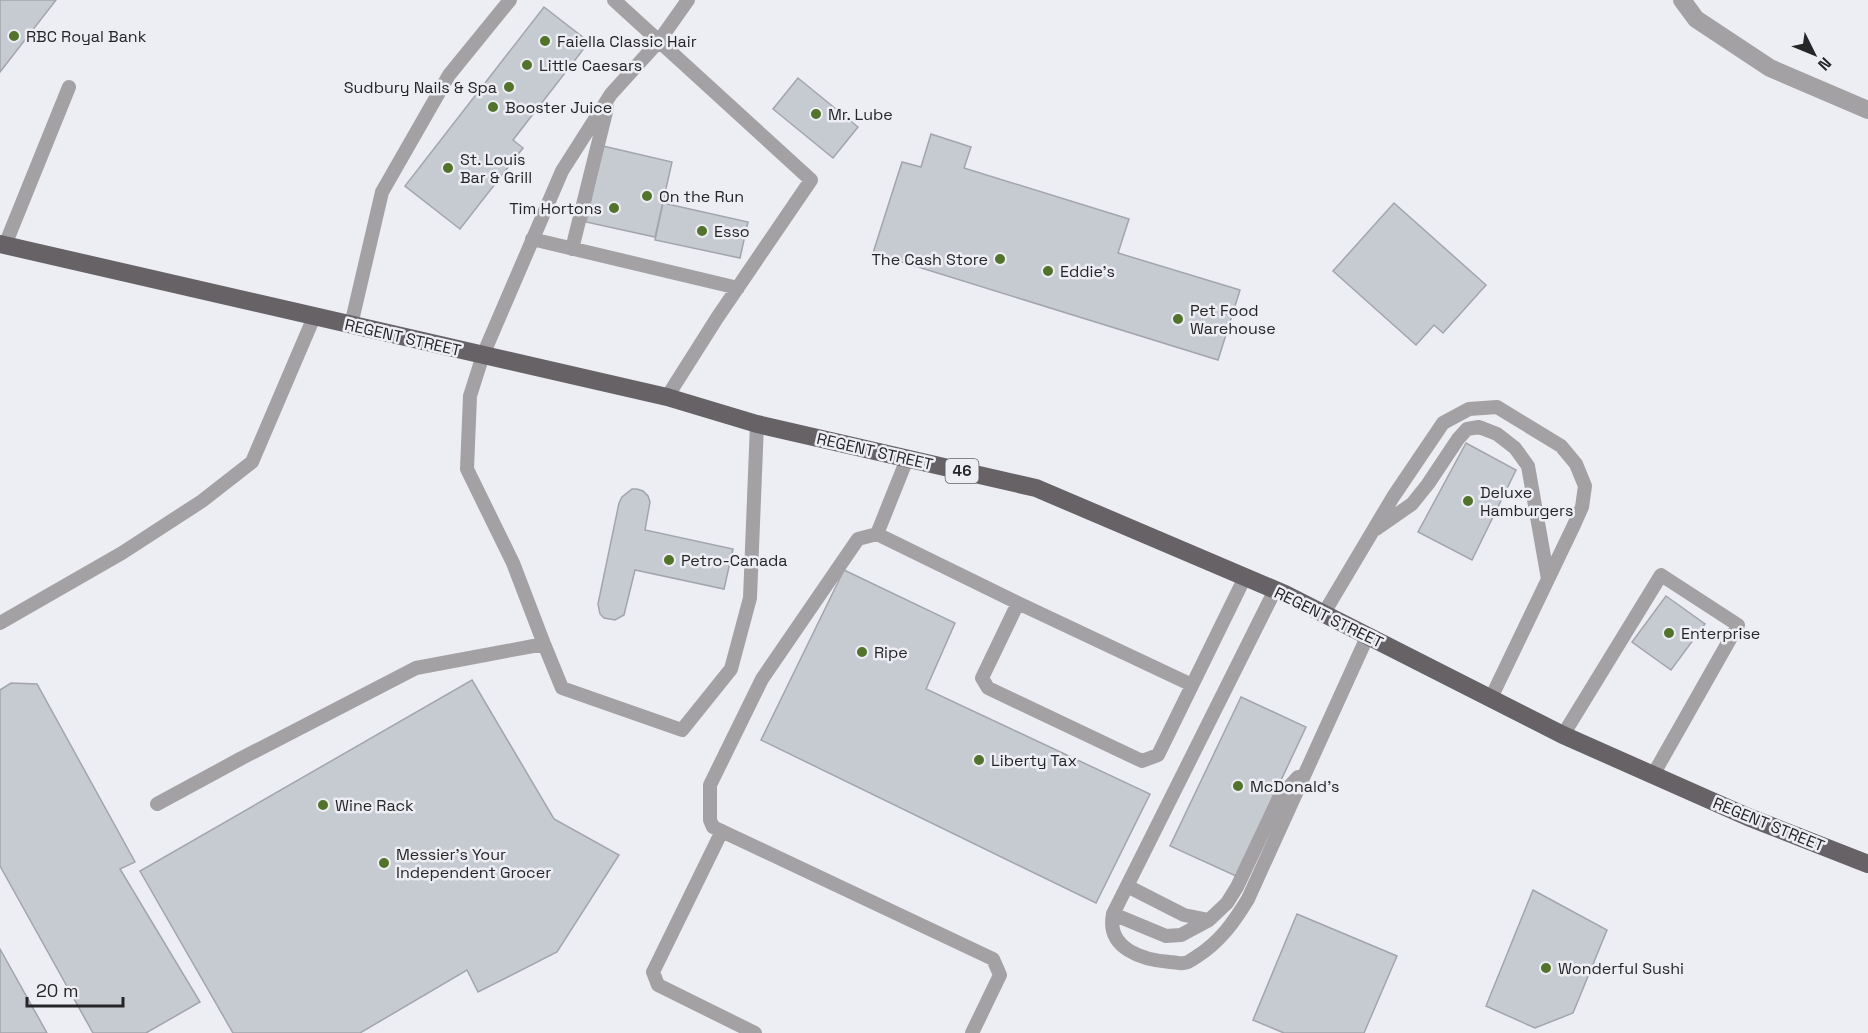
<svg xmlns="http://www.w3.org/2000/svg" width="1868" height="1033" viewBox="0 0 1868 1033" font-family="'Space Grotesk',sans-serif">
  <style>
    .building { fill: #c6cbd1; stroke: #a2a6ac; stroke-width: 1.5 }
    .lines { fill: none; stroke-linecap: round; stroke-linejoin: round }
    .lane { stroke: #a3a1a3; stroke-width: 14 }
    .street { stroke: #a3a1a3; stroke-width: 18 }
    .primary { stroke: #666266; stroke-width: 18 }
    .poi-dot { fill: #52732b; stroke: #ededf4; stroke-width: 2 }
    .labels { text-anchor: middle; stroke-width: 5; stroke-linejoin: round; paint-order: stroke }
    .shield { fill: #ededf4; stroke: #626265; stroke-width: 1.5 }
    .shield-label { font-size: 15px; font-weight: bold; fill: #262628 }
    .poi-label { font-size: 16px; fill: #262628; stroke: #ededf4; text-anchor: start }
    .street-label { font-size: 16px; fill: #262628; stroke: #ededf4 }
  </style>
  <rect width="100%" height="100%" fill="#ededf4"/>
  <path class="building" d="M0,0H56L0,72Z
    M544,7L589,42L513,140L523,148L460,229L405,186Z
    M798,78L858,127L833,158L773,109Z
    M931,134L971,147L964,168L1129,219L1118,253L1240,290L1218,360L873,253L902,162L921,167Z
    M603,146L672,162L655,237L586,222Z
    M663,203L748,222L740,258L655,240Z
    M1394,203L1486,285L1443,333L1434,325L1416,345L1333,271Z
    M1466,443L1516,470L1472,560L1418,532Z
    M632,489H637L643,491L648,496L650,502L645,530L733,549L724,589L635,570L624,615L615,620L604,618L600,614L598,604L619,503L622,497Z
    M844,570L955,623L926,689L1150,794L1096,903L761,740Z
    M1666,596L1705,624L1671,670L1632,642Z
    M472,680L554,819L619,855L557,952L478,992L467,970L360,1033H233L140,871Z
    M11,683L37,684L135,862L120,869L200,1002L146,1033H93L0,866V690Z
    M1241,697L1306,727L1236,876L1170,846Z
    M1533,890L1607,930L1573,1013L1535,1028L1486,1006Z
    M1297,914L1397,956L1364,1033H1284L1253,1020Z
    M0,949L47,1033H0Z"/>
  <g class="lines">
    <path class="lane" d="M614,0L811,180L717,318L667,397
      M532,239L738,288
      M5,245L69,87
      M572,249L607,108
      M351,325L382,192L449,75L510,0
      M907,459L877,534L858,539L762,679L710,785V820L713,827L993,959L1000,975L972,1033
      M1376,529L1412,504L1428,484L1458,439L1467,429L1479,427L1497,434L1515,448L1528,466L1548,579
      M877,534L1018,603
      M1275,590L1113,914C1106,949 1143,960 1170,962C1175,962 1180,964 1184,963C1188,963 1193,959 1196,957C1220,942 1234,922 1248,899L1368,635
      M1324,613L1393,497L1443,423L1469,409L1497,407L1561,446L1576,464L1585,486L1582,507L1574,525L1491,698
      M0,623L122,553L202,501L252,462L314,317
      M544,644L513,563L467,469L470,396L483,355L562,171L611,94L659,41L688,0
      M1192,685L1018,603L982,678L988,688L1142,761L1158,755L1245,577
      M1563,735L1661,575L1738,625L1653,775
      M157,804L240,759L416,668L544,644L562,688L682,730L731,669L750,598L757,424
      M722,831L653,972L658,985L755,1033
      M1127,886L1184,915L1209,920
      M1113,914L1166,936L1181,935L1209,920L1227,903L1237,887L1279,798L1298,777"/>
    <path class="street" d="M1682,0L1696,19L1770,68L1868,110"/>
    <path class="primary" d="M0,244L667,397L757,424L1036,488L1285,594L1563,735L1748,817L1868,864"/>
  </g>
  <g class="poi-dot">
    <circle cx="14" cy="36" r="6"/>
    <circle cx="545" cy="41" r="6"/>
    <circle cx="527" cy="65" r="6"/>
    <circle cx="509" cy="87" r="6"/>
    <circle cx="493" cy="107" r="6"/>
    <circle cx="816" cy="114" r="6"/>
    <circle cx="448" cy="168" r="6"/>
    <circle cx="647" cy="196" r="6"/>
    <circle cx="614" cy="208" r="6"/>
    <circle cx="702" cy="231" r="6"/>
    <circle cx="1000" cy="259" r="6"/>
    <circle cx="1048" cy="271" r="6"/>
    <circle cx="1178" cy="319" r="6"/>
    <circle cx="1468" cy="501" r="6"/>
    <circle cx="669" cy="560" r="6"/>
    <circle cx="1669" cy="633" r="6"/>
    <circle cx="862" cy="652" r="6"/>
    <circle cx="979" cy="760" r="6"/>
    <circle cx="1238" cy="786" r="6"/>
    <circle cx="323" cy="805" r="6"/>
    <circle cx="384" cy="863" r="6"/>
    <circle cx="1546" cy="968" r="6"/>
  </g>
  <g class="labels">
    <rect class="shield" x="945.5" y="459" width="33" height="24" rx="4.5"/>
    <g class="shield-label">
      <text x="962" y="476">46</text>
    </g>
    <g class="poi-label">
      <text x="26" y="42">RBC Royal Bank</text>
      <text x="557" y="47">Faiella Classic Hair</text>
      <text x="539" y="71">Little Caesars</text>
      <text x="497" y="93" text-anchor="end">Sudbury Nails &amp; Spa</text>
      <text x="505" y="113">Booster Juice</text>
      <text x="828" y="120">Mr. Lube</text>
      <text x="460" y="165">St. Louis<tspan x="460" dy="18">Bar &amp; Grill</tspan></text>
      <text x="659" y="202">On the Run</text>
      <text x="602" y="214" text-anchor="end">Tim Hortons</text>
      <text x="714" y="237">Esso</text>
      <text x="988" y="265" text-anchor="end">The Cash Store</text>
      <text x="1060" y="277">Eddie's</text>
      <text x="1190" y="316">Pet Food<tspan x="1190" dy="18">Warehouse</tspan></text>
      <text x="1480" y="498">Deluxe<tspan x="1480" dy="18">Hamburgers</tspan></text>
      <text x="681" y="566">Petro-Canada</text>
      <text x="1681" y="639">Enterprise</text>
      <text x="874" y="658">Ripe</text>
      <text x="991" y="766">Liberty Tax</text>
      <text x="1250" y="792">McDonald's</text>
      <text x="335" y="811">Wine Rack</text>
      <text x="396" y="860">Messier's Your<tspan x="396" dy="18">Independent Grocer</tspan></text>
      <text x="1558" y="974">Wonderful Sushi</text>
    </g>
    <g class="street-label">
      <text transform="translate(403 337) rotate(13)" y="6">REGENT STREET</text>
      <text transform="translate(875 451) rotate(13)" y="6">REGENT STREET</text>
      <text transform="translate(1329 617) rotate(26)" y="6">REGENT STREET</text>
      <text transform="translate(1769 824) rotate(22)" y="6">REGENT STREET</text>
    </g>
  </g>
  <g transform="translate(1814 54) rotate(133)" stroke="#ededf4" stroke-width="4.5" paint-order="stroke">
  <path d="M0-4.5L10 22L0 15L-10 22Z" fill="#262628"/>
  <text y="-9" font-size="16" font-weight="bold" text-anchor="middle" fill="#262628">N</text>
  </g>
  <path d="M27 997v9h96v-9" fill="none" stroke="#262628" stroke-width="3"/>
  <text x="36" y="997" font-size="18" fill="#262628" stroke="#ededf4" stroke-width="4.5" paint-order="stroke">20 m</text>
</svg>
